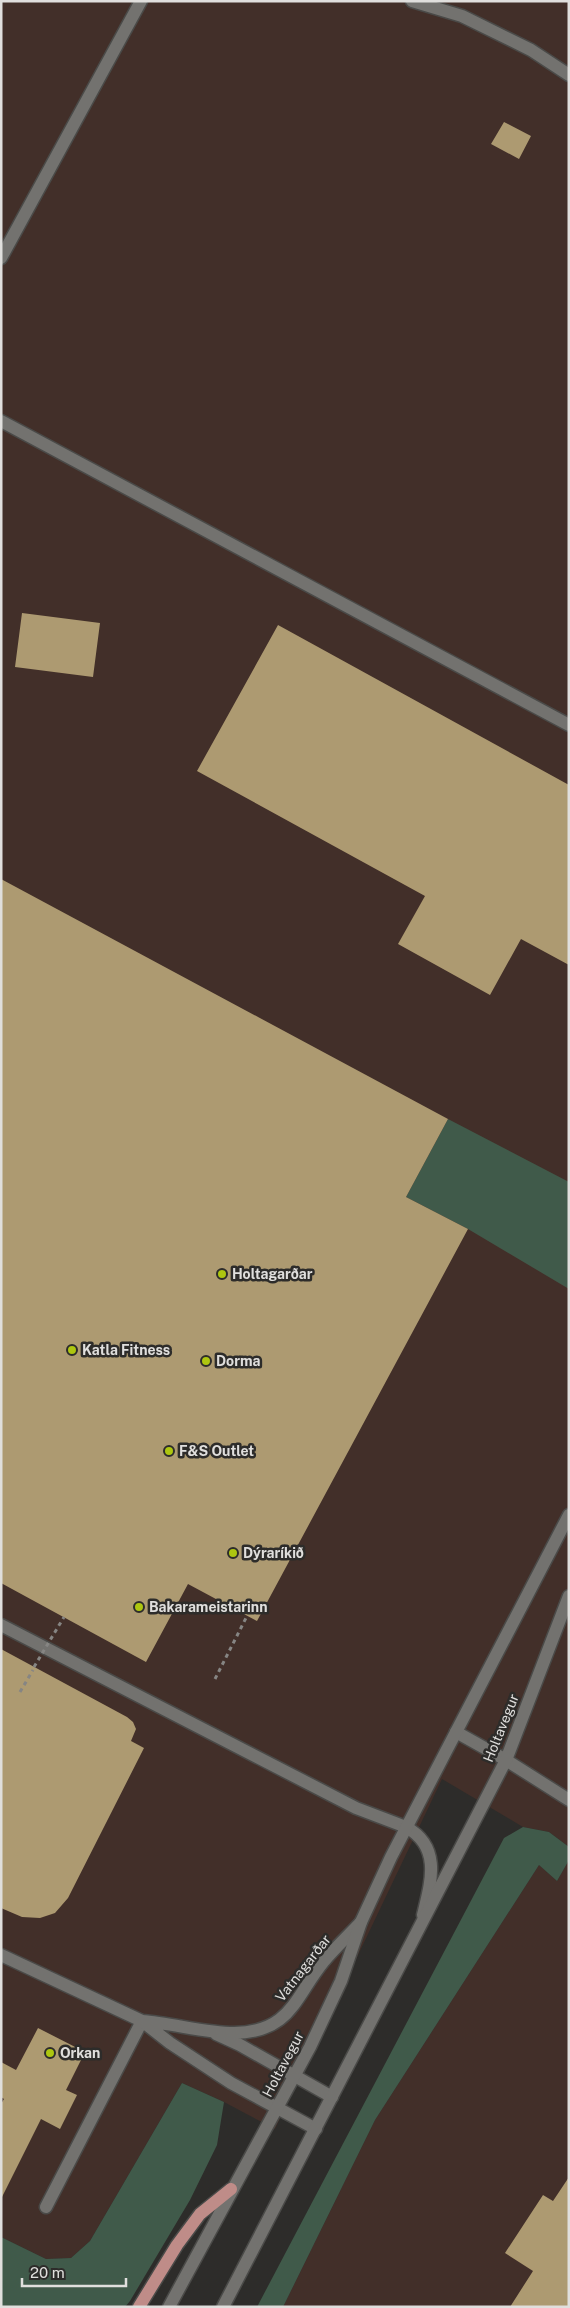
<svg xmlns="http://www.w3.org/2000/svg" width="570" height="2308" viewBox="0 0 570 2308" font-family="'Public Sans',sans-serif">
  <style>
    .industrial { fill: #422f29 }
    .green { fill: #405a4a }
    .building { fill: #ad9a71 }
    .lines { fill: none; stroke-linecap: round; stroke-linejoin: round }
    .service-casing { stroke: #4a4a48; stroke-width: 15 }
    .minor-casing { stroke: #4a4a48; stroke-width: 15 }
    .secondary-casing { stroke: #4a4a48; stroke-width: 15 }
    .primary-casing { stroke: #4a4a48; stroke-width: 15 }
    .path { stroke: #868583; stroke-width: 3; stroke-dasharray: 4 4; stroke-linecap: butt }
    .service { stroke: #73726f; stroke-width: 12 }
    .minor { stroke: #73726f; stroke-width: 12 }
    .secondary { stroke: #73726f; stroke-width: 12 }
    .primary { stroke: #bf8c88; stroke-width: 12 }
    .path-bridge { stroke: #868583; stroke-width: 3; stroke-dasharray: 4 4; stroke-linecap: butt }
    .poi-dot { fill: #adc610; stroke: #2d2c2a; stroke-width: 2 }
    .labels { text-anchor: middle; stroke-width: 5; stroke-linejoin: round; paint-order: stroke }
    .poi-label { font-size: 14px; font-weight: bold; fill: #e0dfdd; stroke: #2d2c2a; text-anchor: start }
    .street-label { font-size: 14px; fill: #e0dfdd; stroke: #2d2c2a }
  </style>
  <rect width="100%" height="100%" fill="#2d2c2a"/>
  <path class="industrial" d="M1,1H569V1847L549,1832L523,1827L442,1779L275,2129L224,2102L182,2083L90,2241L71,2258L46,2259L1,2237Z
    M569,1860V2307H283L375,2120L539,1865L557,1881Z"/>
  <path class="green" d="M448,1119L569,1182V1289L468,1229L406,1197Z
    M523,1827L549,1832L569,1847V1860L557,1881L539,1865L375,2120L283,2307H257L504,1838Z
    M182,2083L224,2102L217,2145L190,2200L130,2301L125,2307H1V2237L46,2259L71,2258L90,2241Z"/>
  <path class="building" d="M504,122L531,136L519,159L491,144Z
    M22,613L100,623L93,677L15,667Z
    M278,625L569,785V965L521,939L490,995L398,944L425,896L197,771Z
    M1,879L448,1119L406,1197L468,1229L257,1621L188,1584L146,1662L1,1583Z
    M1,1649L127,1717L133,1722L136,1729L131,1741L144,1748L68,1898L55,1913L40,1918L22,1917L1,1908Z
    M38,2028L85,2052L66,2090L77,2095L60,2129L41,2119L1,2199V2104L4,2099L1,2097V2062L16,2070Z
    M569,2177V2307H510L533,2271L505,2253L543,2195L553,2201Z"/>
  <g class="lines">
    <defs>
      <path id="service" d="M412,1L462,16L531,50L569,75
        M1,258L141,1
        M1,421L569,725
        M1,1625L356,1808L406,1827
        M46,2207L142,2021"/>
      <path id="minor" d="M456,1732L506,1760L569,1800
        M406,1827C442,1847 431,1882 423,1915
        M1,1955L142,2021L170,2043L231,2083L316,2129
        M142,2021C171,2023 206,2033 234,2033C291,2032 294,1998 324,1961C336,1947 349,1935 361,1922
        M216,2034L240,2045L332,2097"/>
      <path id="secondary" d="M169,2307L310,2047L341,1981L361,1922L391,1857L569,1515
        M223,2307L506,1760L569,1596"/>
      <path id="primary" d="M139,2307L177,2245L200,2214L231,2189"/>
    </defs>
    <use href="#service" class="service-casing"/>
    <use href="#minor" class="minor-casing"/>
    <use href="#secondary" class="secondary-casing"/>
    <use href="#primary" class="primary-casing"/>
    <path class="path" d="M215,1679L247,1616
      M20,1692L33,1670"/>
    <use href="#service" class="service"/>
    <use href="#minor" class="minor"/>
    <use href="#secondary" class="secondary"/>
    <use href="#primary" class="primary"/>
    <path class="path-bridge" d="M34,1667L64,1617"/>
  </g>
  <g class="poi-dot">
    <circle cx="222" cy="1274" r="5"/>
    <circle cx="72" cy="1350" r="5"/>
    <circle cx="206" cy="1361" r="5"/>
    <circle cx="169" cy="1451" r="5"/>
    <circle cx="233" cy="1553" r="5"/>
    <circle cx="139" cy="1607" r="5"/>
    <circle cx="50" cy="2053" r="5"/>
  </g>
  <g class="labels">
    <g class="poi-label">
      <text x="232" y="1279">Holtagarðar</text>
      <text x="82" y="1355">Katla Fitness</text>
      <text x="216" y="1366">Dorma</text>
      <text x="179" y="1456">F&amp;S Outlet</text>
      <text x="243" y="1558">Dýraríkið</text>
      <text x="149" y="1612">Bakarameistarinn</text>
      <text x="60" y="2058">Orkan</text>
    </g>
    <g class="street-label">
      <text transform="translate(501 1728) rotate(-68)" y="5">Holtavegur</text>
      <text transform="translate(303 1968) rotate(-52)" y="5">Vatnagarðar</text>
      <text transform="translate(283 2064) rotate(-62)" y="5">Holtavegur</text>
    </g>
  </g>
  <rect width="570" height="2308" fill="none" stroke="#e0dfdd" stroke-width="5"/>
  <path d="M22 2278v8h104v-8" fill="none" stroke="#e0dfdd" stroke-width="2.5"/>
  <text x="30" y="2278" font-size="15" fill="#e0dfdd" stroke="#2d2c2a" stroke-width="4" paint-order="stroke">20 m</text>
</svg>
